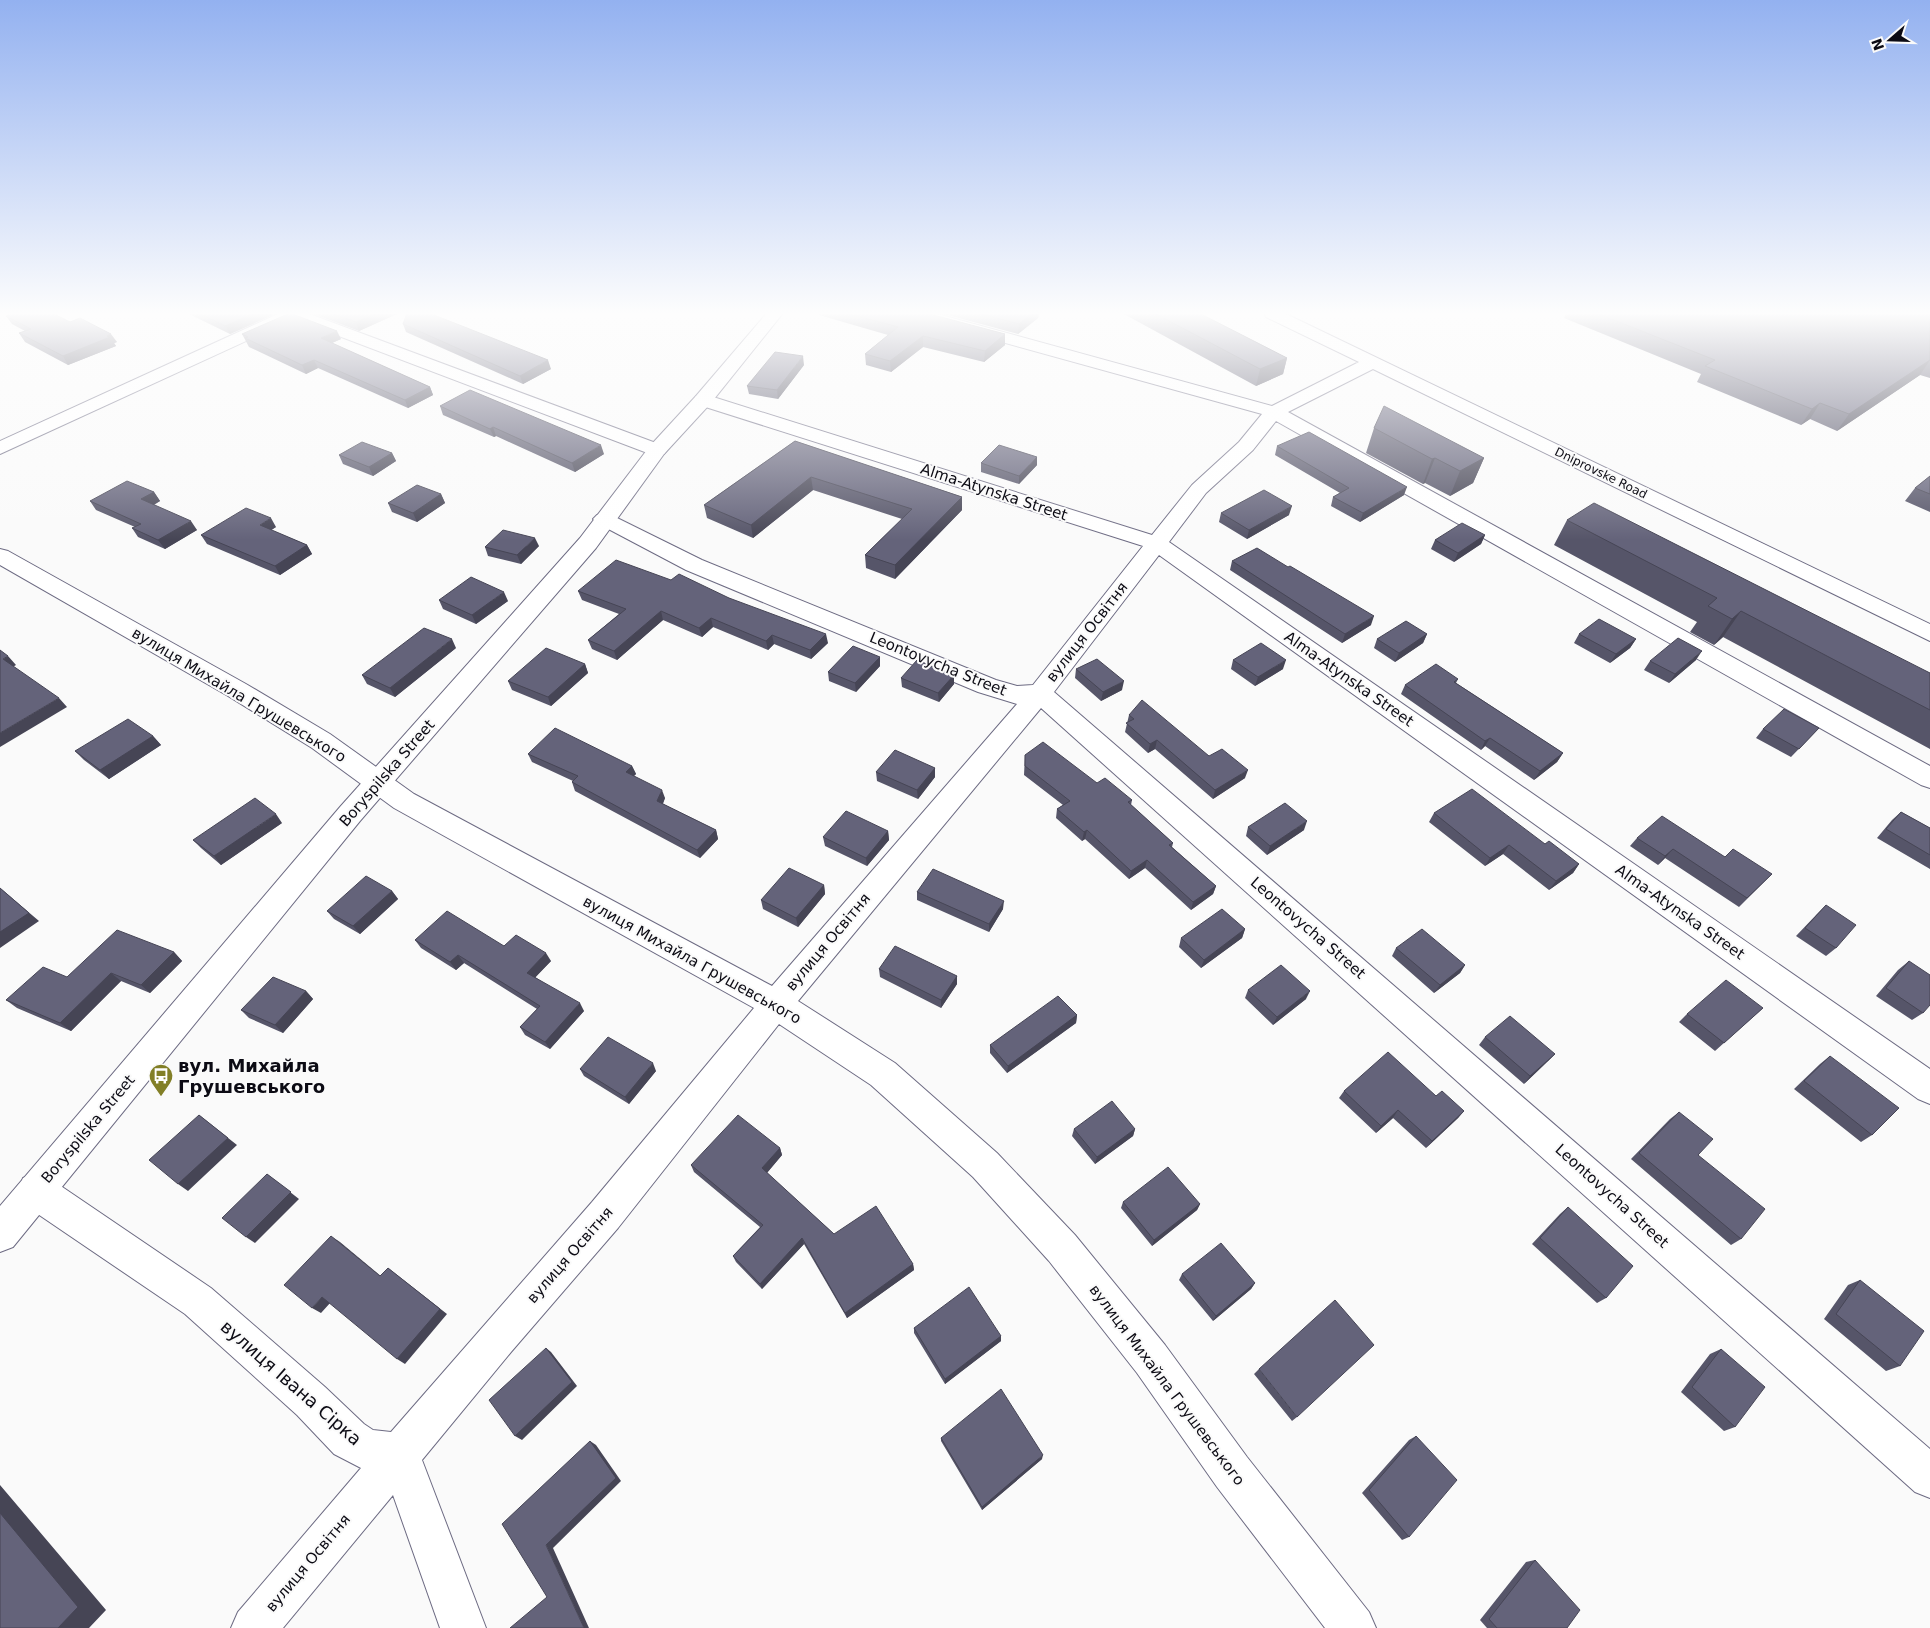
<svg xmlns="http://www.w3.org/2000/svg" width="1930" height="1628" viewBox="0 0 1930 1628" font-family="'DejaVu Sans',sans-serif">
  <style>
    .lines { fill: none; stroke-linecap: round; stroke-linejoin: round }
    .minor-casing { stroke: #6d6b83; stroke-width: 2 }
    .major-casing { stroke: #6d6b83; stroke-width: 2 }
    .minor { fill: #fff; fill-rule: evenodd }
    .major { fill: #fff; fill-rule: evenodd }
    .wall { fill: #565569 }
    .shaded-wall { fill: #464555 }
    .building { fill: #64637a; stroke: #464555 }
    .labels { text-anchor: middle; stroke-width: 4; stroke-linejoin: round; paint-order: stroke }
    .far-street-label { font-size: 12px; fill: #0c0b14; stroke: #fafafa }
    .street-label { font-size: 15px; fill: #0c0b14; stroke: #fafafa }
    .near-poi-label { font-size: 18px; font-weight: bold; fill: #0c0b14; stroke: #fafafa; text-anchor: start }
    .near-street-label { font-size: 18px; fill: #0c0b14; stroke: #fafafa }
  </style>
  <rect width="100%" height="100%" fill="#fafafa"/>
  <g class="lines">
    <defs>
      <path id="minor" d="M280,313H307L664,446L667,450L664,454H650L294,319L0,454V441Z
        M909,313H934L1272,406L1359,362L1266,317L1264,313H1284L1930,624V641L1373,369L1288,412L1930,766V788L1921,785L1276,421L1253,450L1206,493L1169,542L1930,1069V1104L1918,1099L1159,555L1054,692L1930,1449V1498L1915,1492L1041,708L798,1001L895,1063L997,1153L1075,1235L1165,1345L1247,1457L1369,1612L1376,1628H1325L1217,1487L1137,1373L1049,1261L973,1177L871,1085L779,1024L618,1228L511,1352L422,1460L486,1628H440L393,1495L283,1628H231L238,1612L361,1468L334,1454L297,1415L185,1314L23,1204L18,1191L23,1178L36,1173L49,1178L211,1288L325,1387L364,1424L373,1430L391,1432L592,1202L754,1008L394,808L312,748L228,696L0,565V549L8,551L246,684L330,734L414,794L772,986L1017,704L978,692L686,570L597,523L593,519L597,515L604,513L611,515L702,560L996,680L1017,686L1033,685L1143,546L696,404L694,400L696,396H710L1152,535L1192,485L1239,442L1262,414L911,317Z"/>
      <path id="major" d="M767,313H783L710,404L664,454L596,548L360,821L13,1247L0,1252V1206L340,807L580,538L650,446L696,396Z"/>
    </defs>
    <use href="#minor" class="minor-casing"/>
    <use href="#major" class="major-casing"/>
    <use href="#minor" class="minor"/>
    <use href="#major" class="major"/>
  </g>
  <path class="wall" d="M187,313H277L230,334Z
    M311,313H399L359,331Z
    M819,313H926L1005,334V345L984,362L923,347L891,372L866,365L865,354L888,335L819,315Z
    M940,313H1039L1038,318L1018,334Z
    M1122,313H1199L1287,358L1283,374L1256,386Z
    M1566,313H1930V378L1920,375L1837,431L1810,419L1801,425L1697,382L1701,374L1564,318Z
    M6,316L70,322L117,342L114,343L116,346L68,365L25,342L19,333L25,331L12,324Z
    M403,324L551,369L523,384L406,332Z
    M242,334L341,339L332,343L430,387L433,395L408,408L318,368L306,374L249,347Z
    M804,365L778,399L749,394L747,386Z
    M440,406L604,454L575,472L496,436L494,437L443,415Z
    M1374,428L1484,458L1473,483L1450,496L1425,483L1423,484L1366,453Z
    M795,441L962,497V510L895,579L866,568L865,555L902,519L813,490L753,538L707,518L704,505Z
    M1277,446L1404,495L1360,522L1331,506L1333,497L1340,493L1275,455Z
    M392,453L396,461L373,476L343,464L339,455Z
    M981,463L1037,465L1019,484L981,472Z
    M1930,476V512L1905,501L1915,488Z
    M154,492L160,501L154,505L197,530L165,549L138,537L132,528L135,527L96,510L90,501Z
    M441,494L445,503L417,522L392,512L388,503Z
    M1221,513L1289,515L1247,539L1219,522Z
    M1567,520L1930,673V749L1723,637L1714,645L1690,632L1697,622L1554,545Z
    M276,527L271,530L307,545L312,554L280,575L207,544L201,535Z
    M1485,535L1481,544L1454,562L1431,549L1435,540Z
    M539,546L521,564L488,556L485,547Z
    M1232,561L1371,625L1342,643L1230,570Z
    M671,580L729,598L828,643L811,659L774,644L768,650L713,627L702,637L663,620L617,660L592,649L588,640L619,614L582,600L578,591Z
    M439,600L508,601L476,624L443,609Z
    M1427,634L1423,643L1395,662L1374,648L1377,639Z
    M1579,634L1636,639L1630,648L1610,663L1574,643Z
    M456,648L395,697L367,684L362,675Z
    M880,657V666L856,692L829,681L828,672Z
    M1233,660L1283,669L1255,686L1231,669Z
    M1696,660L1669,683L1644,670L1650,661Z
    M585,664L588,673L551,706L512,690L508,681Z
    M1076,669L1122,690L1101,701L1075,678Z
    M954,675V684L939,702L902,687L901,678Z
    M1458,679L1456,683L1563,753L1557,762L1534,780L1485,746L1481,750L1401,694L1405,685Z
    M1129,715L1209,756L1245,778L1213,799L1155,749L1148,753L1125,732Z
    M1819,728L1791,757L1756,738L1763,729Z
    M153,736L161,745L109,779L84,760L75,751Z
    M528,754L632,766L636,774L634,776L665,798L663,804L716,830L718,839L700,858L575,791L572,782L573,781L532,762Z
    M1025,755L1097,783L1132,800L1131,805L1173,843L1172,847L1216,886L1213,894L1191,910L1145,868L1129,879L1085,839L1082,841L1056,818L1057,809L1063,805L1024,775Z
    M935,768V777L918,799L877,781L876,772Z
    M1901,812L1930,828V869L1877,838L1892,820Z
    M1434,813L1545,844L1579,864L1573,873L1549,890L1503,854L1485,866L1429,822Z
    M282,823L221,865L201,848L193,840Z
    M1248,827L1304,830L1267,855L1246,836Z
    M888,831L889,840L867,866L825,846L823,837Z
    M1637,838L1725,857L1772,874L1739,907L1665,858L1658,865L1630,846Z
    M824,885L825,894L798,927L763,909L761,900Z
    M392,891L398,899L360,934L334,919L327,911Z
    M917,892L1003,909L989,932L917,900Z
    M1826,905L1836,948L1826,956L1796,936L1817,914Z
    M1245,929L1242,938L1201,968L1179,947L1181,938Z
    M415,940L504,946L551,961L535,977L584,1011L550,1049L525,1035L520,1027L537,1009L464,963L456,970L421,948Z
    M1396,948L1465,965L1460,973L1434,993L1392,956Z
    M174,952L182,961L150,993L121,981L71,1031L17,1008L6,1000L67,977Z
    M1909,961L1923,1013L1912,1020L1876,996L1898,970Z
    M879,969L957,976V984L941,1008L880,977Z
    M1248,990L1306,999L1273,1025L1245,998Z
    M306,991L313,999L283,1033L249,1018L241,1010Z
    M1763,1008L1715,1051L1679,1022L1687,1014Z
    M1077,1015L1076,1023L1007,1073L990,1053V1045Z
    M1485,1037L1555,1054L1548,1061L1524,1084L1479,1045Z
    M1830,1056L1872,1135L1861,1142L1794,1089L1820,1064Z
    M580,1069L656,1071L629,1104L584,1076Z
    M1344,1091L1436,1096L1464,1111L1458,1118L1426,1148L1393,1118L1376,1133L1339,1098Z
    M1679,1112L1698,1155L1741,1239L1731,1245L1631,1159L1670,1119Z
    M1074,1129H1135L1133,1136L1095,1164L1072,1136Z
    M780,1148L782,1155L767,1173L834,1234L913,1264L914,1270L847,1318L804,1244L762,1289L736,1262L733,1256L760,1227L694,1172L691,1165Z
    M1123,1202L1200,1204L1197,1210L1152,1246L1121,1208Z
    M1568,1207L1606,1298L1597,1303L1532,1244L1560,1214Z
    M1182,1274L1255,1283L1251,1289L1213,1321L1179,1280Z
    M1860,1280L1900,1366L1886,1371L1824,1319L1848,1285Z
    M914,1328L1001,1336V1341L945,1384L914,1333Z
    M1721,1349L1735,1427L1724,1431L1681,1392L1710,1354Z
    M1259,1369L1297,1417L1292,1421L1254,1374Z
    M1416,1436L1409,1537L1402,1540L1362,1493L1409,1440Z
    M941,1438L1042,1459L982,1510L941,1441Z
    M1535,1560L1567,1628H1487L1480,1620L1526,1562Z"/>
  <path class="shaded-wall" d="M254,313H277L230,334L225,326Z
    M377,313H399L359,331L356,322Z
    M1033,313H1039L1038,318L1018,334L1019,324Z
    M337,331L341,339L325,346L321,338Z
    M111,334L117,342L114,343L116,346L68,365L63,356Z
    M1005,334V345L984,362L985,351Z
    M923,336V347L891,372L890,361Z
    M803,356L804,365L778,399L777,390Z
    M1287,358L1283,374L1256,386L1260,369Z
    M314,360L318,368L306,374L302,365Z
    M548,360L551,369L523,384L520,376Z
    M1930,360L1920,375L1837,431L1849,414Z
    M430,387L433,395L408,408L405,400Z
    M1820,403L1810,419L1801,425L1812,409Z
    M493,427L496,436L494,437L490,429Z
    M601,445L604,454L575,472L572,463Z
    M392,453L396,461L373,476L369,467Z
    M1037,457V465L1019,484V476Z
    M1435,458L1425,483L1423,484L1432,459Z
    M1484,458L1473,483L1450,496L1460,471Z
    M811,477L813,490L753,538L751,525Z
    M1407,487L1404,495L1360,522L1363,513Z
    M154,492L160,501L147,508L141,499Z
    M441,494L445,503L417,522L413,513Z
    M962,497V510L895,579V565Z
    M1292,506L1289,515L1247,539L1249,530Z
    M271,518L276,527L265,534L260,525Z
    M191,521L197,530L165,549L158,540Z
    M1485,535L1481,544L1454,562L1458,553Z
    M535,538L539,546L521,564L517,555Z
    M307,545L312,554L280,575L275,566Z
    M504,592L508,601L476,624L472,615Z
    M661,611L663,620L617,660L614,651Z
    M1741,611L1723,637L1714,645L1732,619Z
    M1374,616L1371,625L1342,643L1345,634Z
    M711,618L713,627L702,637L699,628Z
    M826,634L828,643L811,659L810,650Z
    M1427,634L1423,643L1395,662L1399,653Z
    M772,635L774,644L768,650L766,641Z
    M452,639L456,648L395,697L390,688Z
    M1636,639L1630,648L1610,663L1616,654Z
    M1702,651L1696,660L1669,683L1675,674Z
    M8,656L16,665L11,668L3,659Z
    M880,657V666L856,692L855,683Z
    M1286,660L1283,669L1255,686L1258,677Z
    M585,664L588,673L551,706L548,697Z
    M954,675V684L939,702L938,693Z
    M1124,681L1122,690L1101,701L1103,692Z
    M59,698L67,707L0,747V733Z
    M153,736L161,745L109,779L100,770Z
    M1490,738L1485,746L1481,750L1485,741Z
    M1157,740L1155,749L1148,753L1150,744Z
    M1563,753L1557,762L1534,780L1540,771Z
    M632,766L636,774L629,780L626,772Z
    M935,768V777L918,799L917,790Z
    M1248,770L1245,778L1213,799L1215,790Z
    M662,790L665,798L660,809L657,801Z
    M276,814L282,823L221,865L214,856Z
    M1307,821L1304,830L1267,855L1270,846Z
    M716,830L718,839L700,858L697,850Z
    M1087,830L1085,839L1082,841L1084,832Z
    M888,831L889,840L867,866L866,858Z
    M1509,845L1503,854L1485,866L1490,858Z
    M1673,849L1665,858L1658,865L1665,856Z
    M1147,860L1145,868L1129,879L1131,871Z
    M1579,864L1573,873L1549,890L1556,881Z
    M824,885L825,894L798,927L796,918Z
    M1216,886L1213,894L1191,910L1193,902Z
    M0,888L39,921L0,948Z
    M392,891L398,899L360,934L353,926Z
    M1004,901L1003,909L989,932V924Z
    M1245,929L1242,938L1201,968L1204,960Z
    M174,952L182,961L150,993L141,985Z
    M546,953L551,961L532,981L527,973Z
    M458,955L464,963L456,970L450,962Z
    M1465,965L1460,973L1434,993L1440,985Z
    M111,973L121,981L71,1031L60,1023Z
    M957,976V984L941,1008V1000Z
    M306,991L313,999L283,1033L275,1025Z
    M1310,991L1306,999L1273,1025L1277,1017Z
    M580,1003L584,1011L550,1049L545,1042Z
    M1077,1015L1076,1023L1007,1073L1008,1066Z
    M1555,1054L1548,1061L1524,1084L1530,1076Z
    M653,1063L656,1071L629,1104L625,1097Z
    M1398,1110L1393,1118L1376,1133L1381,1126Z
    M1464,1111L1458,1118L1426,1148L1432,1141Z
    M199,1115L237,1145L188,1191L178,1184Z
    M1135,1129L1133,1136L1095,1164L1097,1157Z
    M780,1148L782,1155L765,1175L762,1168Z
    M267,1174L299,1199L255,1243L246,1237Z
    M1200,1204L1197,1210L1152,1246L1154,1240Z
    M331,1236L340,1242L388,1282L380,1276Z
    M802,1238L804,1244L762,1289L760,1284Z
    M913,1264L914,1270L847,1318L845,1313Z
    M388,1268L447,1314L405,1364L397,1359Z
    M1255,1283L1251,1289L1213,1321L1216,1316Z
    M322,1297L331,1302L321,1313L312,1308Z
    M1001,1336V1341L945,1384V1379Z
    M546,1348L551,1352L577,1386L522,1440L515,1436Z
    M590,1441L596,1445L621,1481L553,1548L589,1628H584L546,1545Z
    M1043,1455L1042,1459L982,1510V1507Z
    M0,1485L106,1610L89,1628H58L0,1513Z"/>
  <path class="building" d="M15,313H52L70,322L80,318L111,334L107,336L110,337L63,356L19,333L31,329L6,316Z
    M199,313H254L225,326Z
    M290,313L337,331L321,338L430,387L405,400L314,360L302,365L245,338L248,337L242,334Z
    M330,313H377L356,322Z
    M407,313H429L548,360L520,376L403,324Z
    M846,313H926L1005,334L985,351L923,336L890,361L865,354L898,327Z
    M978,313H1033L1019,324Z
    M1154,313H1199L1287,358L1260,369Z
    M1596,313H1930V360L1849,414L1820,403L1812,409L1705,366L1715,360Z
    M775,352L803,356L777,390L747,386Z
    M470,390L601,445L572,463L493,427L490,429L440,406Z
    M1384,406L1484,458L1460,471L1435,458L1432,459L1374,428Z
    M1309,432L1407,487L1363,513L1333,497L1349,488L1277,446Z
    M795,441L962,497L895,565L865,555L912,509L811,477L751,525L704,505Z
    M362,442L392,453L369,467L339,455Z
    M999,445L1037,457L1019,476L981,463Z
    M1930,476V494L1915,488Z
    M127,481L154,492L141,499L191,521L158,540L132,528L141,524L90,501Z
    M417,485L441,494L413,513L388,503Z
    M1264,490L1292,506L1249,530L1221,513Z
    M1594,503L1930,673V710L1741,611L1732,619L1708,606L1717,598L1567,520Z
    M246,508L271,518L260,525L307,545L275,566L201,535Z
    M1462,523L1485,535L1458,553L1435,540Z
    M503,530L535,538L517,555L485,547Z
    M1257,548L1288,567L1290,566L1374,616L1345,634L1232,561Z
    M616,560L671,580L679,574L729,598L826,634L810,650L772,635L766,641L711,618L699,628L661,611L614,651L588,640L626,609L578,591Z
    M471,577L504,592L472,615L439,600Z
    M1599,619L1636,639L1616,654L1579,634Z
    M1406,621L1427,634L1399,653L1377,639Z
    M424,628L452,639L390,688L362,675Z
    M1678,638L1702,651L1675,674L1650,661Z
    M1261,643L1286,660L1258,677L1233,660Z
    M853,646L880,657L855,683L828,672Z
    M546,648L585,664L548,697L508,681Z
    M0,650L8,656L3,659L59,698L0,733Z
    M1097,659L1124,681L1103,692L1076,669Z
    M917,660L954,675L938,693L901,678Z
    M1436,664L1458,679L1454,682L1563,753L1540,771L1490,738L1485,741L1405,685Z
    M1142,700L1209,756L1222,749L1248,770L1215,790L1157,740L1150,744L1126,723L1134,719L1129,715Z
    M1784,709L1819,728L1799,749L1763,729Z
    M128,719L153,736L100,770L75,751Z
    M555,728L632,766L626,772L662,790L657,801L716,830L697,850L572,782L578,776L528,754Z
    M1043,742L1097,783L1105,778L1132,800L1128,802L1173,843L1169,845L1216,886L1193,902L1147,860L1131,871L1087,830L1084,832L1057,809L1070,801L1025,766V755Z
    M895,750L935,768L917,790L876,772Z
    M1472,789L1545,844L1549,841L1579,864L1556,881L1509,845L1490,858L1434,813Z
    M255,798L276,814L214,856L193,840Z
    M1285,803L1307,821L1270,846L1248,827Z
    M846,811L888,831L866,858L823,837Z
    M1901,812L1930,828V855L1886,829Z
    M1662,816L1725,857L1733,849L1772,874L1747,898L1673,849L1665,856L1637,838Z
    M789,868L824,885L796,918L761,900Z
    M933,869L1004,901L989,924L917,892Z
    M366,876L392,891L353,926L327,911Z
    M0,888L29,913L0,932Z
    M1826,905L1856,925L1836,948L1805,928Z
    M1222,909L1245,929L1204,960L1181,938Z
    M447,911L504,946L516,935L546,953L527,973L580,1003L545,1042L520,1027L540,1006L458,955L450,962L415,940Z
    M1422,929L1465,965L1440,985L1396,948Z
    M117,930L174,952L141,985L111,973L60,1023L6,1000L43,967L67,977Z
    M895,946L957,976L941,1000L879,969Z
    M1909,961L1930,975V1005L1923,1013L1886,988Z
    M1281,965L1310,991L1277,1017L1248,990Z
    M273,977L306,991L275,1025L241,1010Z
    M1726,980L1763,1008L1724,1043L1687,1014Z
    M1058,996L1077,1015L1008,1066L990,1045Z
    M1510,1016L1555,1054L1530,1076L1485,1037Z
    M608,1037L653,1063L625,1097L580,1069Z
    M1388,1052L1436,1096L1442,1091L1464,1111L1432,1141L1398,1110L1381,1126L1344,1091Z
    M1830,1056L1899,1108L1872,1135L1804,1081Z
    M1112,1101L1135,1129L1097,1157L1074,1129Z
    M1679,1112L1713,1139L1698,1155L1765,1209L1741,1239L1639,1153Z
    M199,1115L228,1138L178,1184L149,1160Z
    M738,1115L780,1148L762,1168L834,1234L876,1206L913,1264L845,1313L802,1238L760,1284L733,1256L763,1225L691,1165Z
    M1168,1167L1200,1204L1154,1240L1123,1202Z
    M267,1174L291,1192L246,1237L222,1218Z
    M1568,1207L1633,1266L1606,1298L1540,1238Z
    M331,1236L380,1276L388,1268L440,1309L397,1359L322,1297L312,1308L284,1285Z
    M1221,1243L1255,1283L1216,1316L1182,1274Z
    M1860,1280L1924,1331L1900,1366L1836,1314Z
    M969,1287L1001,1336L945,1379L914,1328Z
    M1335,1300L1374,1345L1297,1417L1259,1369Z
    M546,1348L572,1382L515,1436L489,1400Z
    M1721,1349L1765,1387L1735,1427L1692,1387Z
    M1001,1389L1043,1455L982,1507L941,1438Z
    M1416,1436L1457,1480L1409,1537L1369,1490Z
    M590,1441L616,1478L546,1545L584,1628H510L547,1597L502,1524Z
    M0,1513L78,1607L58,1628H0Z
    M1535,1560L1580,1610L1567,1628H1497L1489,1619Z"/>
  <linearGradient id="sky" x2="0" y2="1"><stop stop-color="#93b1f0"/><stop offset="0.58" stop-color="#fdfdfd"/><stop offset="1" stop-color="#fdfdfd" stop-opacity="0"/></linearGradient>
  <rect width="1930" height="540" fill="url(#sky)"/>
  <defs>
    <symbol id="bus-pin" viewBox="-11 -11 22 30"><path d="M0 17L-7.5 6A9.5 9.5 0 1 1 7.5 6Z" fill="#827f27" stroke="#fafafa"/><path d="M-5-6H5V4H4V6H2V4H-2V6H-4V4H-5ZM-3.5-4V0h7V-4ZM-3.5 1.2v1.5H-2V1.2ZM2 1.2v1.5H3.5V1.2Z" fill="#fff"/></symbol>
  </defs>
  <g fill-rule="evenodd">
    <use href="#bus-pin" x="147" y="1062" width="28" height="38"/>
  </g>
  <g class="labels">
    <g class="far-street-label">
      <text transform="translate(1601 473) rotate(26)" y="4">Dniprovske Road</text>
    </g>
    <g class="street-label">
      <text transform="translate(994 492) rotate(18)" y="5">Alma-Atynska Street</text>
      <text transform="translate(1087 632) rotate(-52)" y="5">вулиця Освітня</text>
      <text transform="translate(938 664) rotate(22)" y="5">Leontovycha Street</text>
      <text transform="translate(1349 679) rotate(35)" y="5">Alma-Atynska Street</text>
      <text transform="translate(239 695) rotate(31)" y="5">вулиця Михайла Грушевського</text>
      <text transform="translate(387 773) rotate(-49)" y="5">Boryspilska Street</text>
      <text transform="translate(1680 912) rotate(35)" y="5">Alma-Atynska Street</text>
      <text transform="translate(1308 928) rotate(41)" y="5">Leontovycha Street</text>
      <text transform="translate(828 942) rotate(-50)" y="5">вулиця Освітня</text>
      <text transform="translate(692 960) rotate(29)" y="5">вулиця Михайла Грушевського</text>
      <text transform="translate(88 1129) rotate(-50)" y="5">Boryspilska Street</text>
      <text transform="translate(1612 1196) rotate(42)" y="5">Leontovycha Street</text>
      <text transform="translate(570 1255) rotate(-49)" y="5">вулиця Освітня</text>
      <text transform="translate(1167 1385) rotate(53)" y="5">вулиця Михайла Грушевського</text>
      <text transform="translate(308 1563) rotate(-50)" y="5">вулиця Освітня</text>
    </g>
    <g class="near-poi-label">
      <text x="178" y="1072">вул. Михайла<tspan x="178" dy="21">Грушевського</tspan></text>
    </g>
    <g class="near-street-label">
      <text transform="translate(291 1383) rotate(41)" y="6">вулиця Івана Сірка</text>
    </g>
  </g>
  <g transform="translate(1890 40) rotate(250)" stroke="#fafafa" stroke-width="4" paint-order="stroke">
  <path d="M0-4L9 19L0 12L-9 19Z" fill="#0c0b14"/>
  <text y="-8" font-size="14" font-weight="bold" text-anchor="middle" fill="#0c0b14">N</text>
  </g>
</svg>
